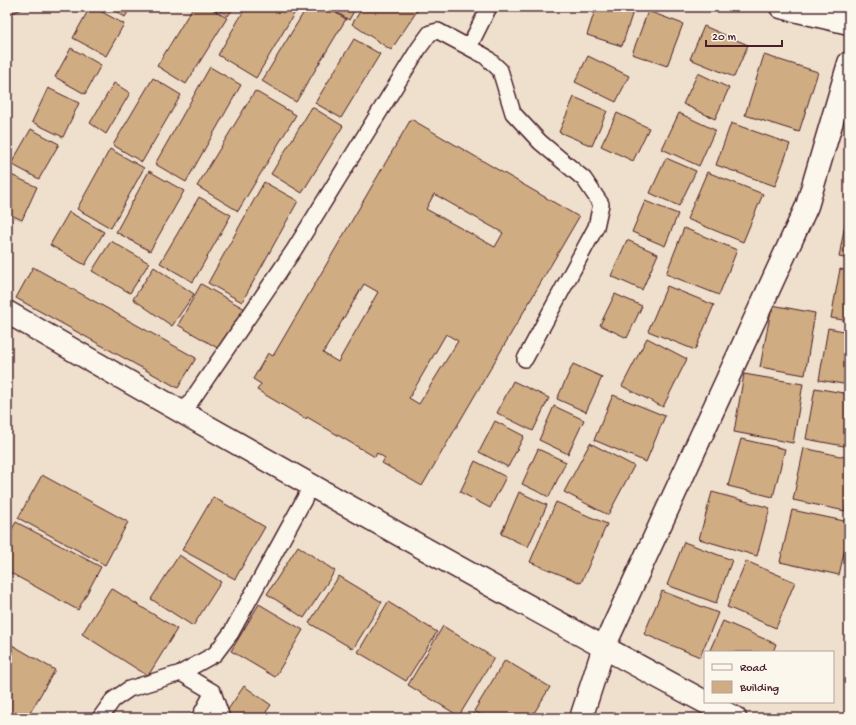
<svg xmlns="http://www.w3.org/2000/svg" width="856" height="725" viewBox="0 0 856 725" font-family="'Gochi Hand',sans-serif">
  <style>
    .built { fill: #eee0cc; fill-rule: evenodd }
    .building { fill: #d0ac82; stroke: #4a1f2b; fill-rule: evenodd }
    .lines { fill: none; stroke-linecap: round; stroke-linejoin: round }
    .service-casing { stroke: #4a1f2b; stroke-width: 18 }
    .minor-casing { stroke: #4a1f2b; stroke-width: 25 }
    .service { stroke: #fbf7ec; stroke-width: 15 }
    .minor { stroke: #fbf7ec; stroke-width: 22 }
  </style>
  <rect width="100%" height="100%" fill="#fbf7ec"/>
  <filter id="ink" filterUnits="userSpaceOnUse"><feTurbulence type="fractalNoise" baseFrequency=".025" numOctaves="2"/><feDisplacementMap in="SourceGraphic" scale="8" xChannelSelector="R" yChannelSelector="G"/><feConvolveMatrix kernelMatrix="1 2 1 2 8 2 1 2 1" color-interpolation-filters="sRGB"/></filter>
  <g filter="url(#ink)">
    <path class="built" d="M7,7H849V718H7ZM705,652H833V702H705Z"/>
    <path class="building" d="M7,7H26L11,14Z
      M90,7H93L124,24L106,56L73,38Z
      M108,7H131L125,17Z
      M193,7H209L227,18L186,84L157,66Z
      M214,7H234L228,16Z
      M246,7H298L256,78L218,55Z
      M307,7H326L346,19L296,102L262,81Z
      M328,7H356L349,20Z
      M363,7H418L419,8L391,50L352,24Z
      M596,7H629L634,8L622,46L587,35Z
      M648,11L683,24L667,66L632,54Z
      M704,26L748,45L734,77L690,59Z
      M354,39L380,54L341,118L315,103Z
      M71,48L101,65L85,94L55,77Z
      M764,55L818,72L799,132L745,115Z
      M588,56L629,76L616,102L575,82Z
      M210,67L241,85L186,182L155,164Z
      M698,73L729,88L715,119L683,104Z
      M153,78L181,95L142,162L113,145Z
      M114,83L130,93L106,134L90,123Z
      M48,88L79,103L63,137L32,122Z
      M255,91L296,115L238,211L197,186Z
      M574,97L607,111L592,146L559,132Z
      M312,107L343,126L302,193L271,174Z
      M617,113L649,128L633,161L601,146Z
      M679,113L715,130L699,166L662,149Z
      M411,119L579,217L422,486L382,463L385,458L377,453L375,457L307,417L306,419L257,390L261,384L253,379L268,353L273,356ZM434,194L503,233L495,247L426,209ZM364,284L378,292L338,362L323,353ZM446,334L458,341L419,404L409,398Z
      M731,123L790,144L775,186L716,165Z
      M31,129L59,144L39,179L11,164Z
      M110,149L144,168L111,228L77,209Z
      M666,158L696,171L679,206L650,193Z
      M149,171L184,191L150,251L116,232Z
      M707,172L763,194L743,242L687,219Z
      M7,173L37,187L22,220L7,213Z
      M264,182L298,201L242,302L208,283Z
      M199,197L231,215L193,282L160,263Z
      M645,201L678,214L665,246L632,232Z
      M849,202V259L839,257Z
      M69,212L104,232L85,265L50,245Z
      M684,228L737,250L719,295L666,274Z
      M627,240L658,254L642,290L611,276Z
      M111,241L149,263L130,293L92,271Z
      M33,267L196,358L178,388L16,298Z
      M154,267L194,294L172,326L133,299Z
      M840,269L849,271V321L831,318Z
      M201,284L245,309L221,350L178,325Z
      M667,286L714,305L695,350L648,331Z
      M615,294L642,306L627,338L600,325Z
      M772,305L815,313L805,375L760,367Z
      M828,328L849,332V385L819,380Z
      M647,338L687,359L663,407L622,386Z
      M573,364L602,377L586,412L557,399Z
      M744,374L803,384L793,443L734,432Z
      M513,381L549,398L533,431L497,413Z
      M815,388L849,394V447L806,439Z
      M613,395L665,416L646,462L594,440Z
      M554,406L584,420L568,454L539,440Z
      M495,421L524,436L508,467L479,452Z
      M741,439L785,449L773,497L728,486Z
      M590,443L634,466L608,515L564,492Z
      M804,448L849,458V500H847L845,511L793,500Z
      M538,449L566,462L549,497L522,484Z
      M475,461L506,477L490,508L460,492Z
      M42,475L128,522L105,565L18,518Z
      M519,492L547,505L528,547L501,534Z
      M712,492L770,508L757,556L699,539Z
      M213,497L265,527L235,579L182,550Z
      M556,502L607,524L581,583L530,562Z
      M792,510L849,522V530L839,575L780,562Z
      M16,522L101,567L78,610L7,571V538Z
      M684,542L732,560L716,603L667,585Z
      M298,546L335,571L304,618L267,594Z
      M179,555L221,582L193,626L151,599Z
      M746,561L795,582L776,628L727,607Z
      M339,576L382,602L353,649L309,623Z
      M111,588L177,629L148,676L82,634Z
      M662,591L718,613L700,657L644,634Z
      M388,602L437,632L406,681L358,652Z
      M259,604L303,630L275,677L231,651Z
      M723,621L776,644L773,652H709Z
      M443,626L494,658L459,716L408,685Z
      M7,642L55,670L27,718H7Z
      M505,660L550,687L531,718H487L474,711Z
      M244,686L271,705L262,718H232L225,714Z
      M473,713L480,718H470Z"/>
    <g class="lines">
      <defs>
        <path id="service" d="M469,47L489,7
          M183,413L294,250L419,48L430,33L438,31L485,56L500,70L513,113L540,142L584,179L601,204L596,227L525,359
          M181,673L213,692L222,718
          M100,718L113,700L129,689L181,673L215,654L231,633L312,485
          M199,718L213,692"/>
        <path id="minor" d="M781,7L849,23
          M7,312C238,445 470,576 705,702
          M705,702L735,718
          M581,718L604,647L807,206L849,63"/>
      </defs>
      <use href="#service" class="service-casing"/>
      <use href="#minor" class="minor-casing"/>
      <use href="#service" class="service"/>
      <use href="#minor" class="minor"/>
    </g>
  </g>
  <rect width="856" height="725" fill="none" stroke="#fbf7ec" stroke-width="24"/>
  <rect x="12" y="12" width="832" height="701" fill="none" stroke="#4a1f2b" stroke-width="1.5" filter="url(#ink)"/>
  <rect x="704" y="651" width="130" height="52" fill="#fbf7ec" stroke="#b4a19f"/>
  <rect x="712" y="664" width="20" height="6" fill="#fbf7ec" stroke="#b4a19f"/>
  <text x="740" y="671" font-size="12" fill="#4a1f2b">Road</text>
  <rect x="712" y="681" width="20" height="12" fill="#d0ac82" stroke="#b4a19f"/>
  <text x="740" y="691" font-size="12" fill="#4a1f2b">Building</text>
  <path d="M706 40v6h76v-6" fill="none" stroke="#4a1f2b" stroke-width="2"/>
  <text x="712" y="40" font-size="12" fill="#4a1f2b" stroke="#fbf7ec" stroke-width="3" paint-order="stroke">20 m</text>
</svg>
